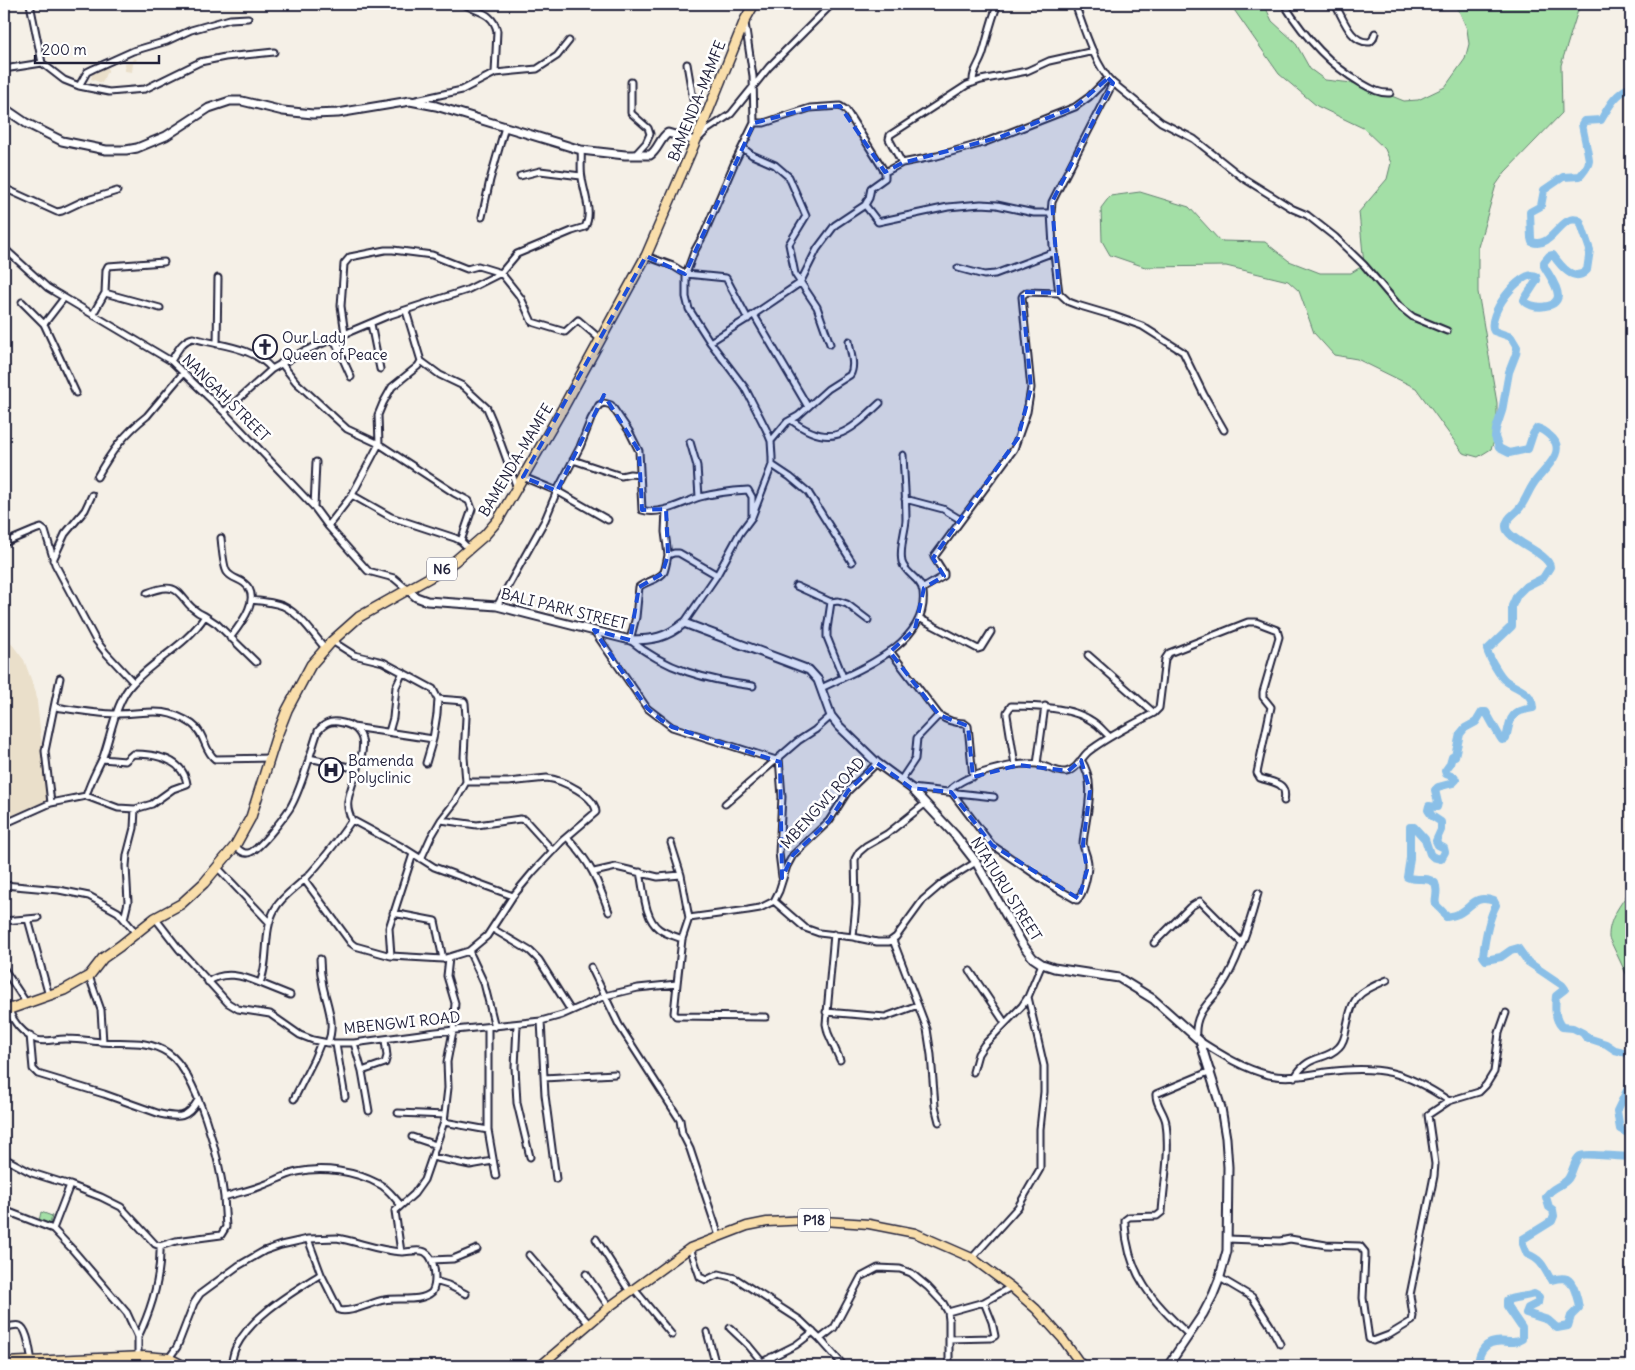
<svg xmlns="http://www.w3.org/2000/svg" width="1635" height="1370" viewBox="0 0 1635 1370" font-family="Delius,sans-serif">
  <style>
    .built { fill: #eadfca }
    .green { fill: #a3dfa6; stroke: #628070 }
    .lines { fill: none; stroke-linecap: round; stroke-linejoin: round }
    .river { stroke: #8abfe7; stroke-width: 8 }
    .street-casing { stroke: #22223b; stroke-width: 9 }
    .secondary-casing { stroke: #22223b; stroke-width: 11 }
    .primary-casing { stroke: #22223b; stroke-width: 11 }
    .highway-casing { stroke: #22223b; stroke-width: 12 }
    .street { stroke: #fff; stroke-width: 5 }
    .secondary { stroke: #fff; stroke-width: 7 }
    .primary { stroke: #f9deab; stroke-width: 8 }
    .highway { stroke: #f9deab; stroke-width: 9 }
    .marked { fill: #1d4ed8; fill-opacity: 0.2; stroke: #1d4ed8; stroke-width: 4; stroke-dasharray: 10 6; stroke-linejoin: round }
    .labels { text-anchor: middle; stroke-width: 5; stroke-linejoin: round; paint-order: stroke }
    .shield { fill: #fff; stroke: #646476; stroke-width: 1 }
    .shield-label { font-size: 14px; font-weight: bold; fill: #22223b }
    .street-label { font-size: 15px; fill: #22223b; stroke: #fff }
    .poi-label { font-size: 15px; fill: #22223b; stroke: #fff; text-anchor: start }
  </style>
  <rect width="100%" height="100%" fill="#f5f0e7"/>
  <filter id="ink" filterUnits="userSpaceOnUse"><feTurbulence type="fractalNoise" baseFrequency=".02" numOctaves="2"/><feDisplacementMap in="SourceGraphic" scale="10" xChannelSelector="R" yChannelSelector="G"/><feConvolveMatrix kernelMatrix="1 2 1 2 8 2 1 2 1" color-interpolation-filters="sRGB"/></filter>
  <g filter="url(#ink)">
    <path class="built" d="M133,58L137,59L135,63H133L132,72L125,71L124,63L132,62Z
      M96,68H108V73H106L102,83L91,79L93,71H96Z
      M4,634L24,660L36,693L48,800L4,819Z
      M130,1360L141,1362L145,1366H73V1364Z"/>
    <path class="green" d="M1230,4H1264L1272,21L1295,42L1310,69L1325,80L1362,84L1404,101L1418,100L1445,87L1465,59L1469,44L1467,29L1460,13L1453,4H1580L1561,65L1562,113L1505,172L1496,185L1478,247V292L1497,403V434L1491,449L1478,457L1463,453L1416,388L1357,359L1334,355L1314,333L1299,291L1288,281L1226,266L1145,267L1110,255L1102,241L1101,208L1110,196L1140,192L1189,207L1220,241L1265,242L1289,261L1320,273H1351L1364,265L1359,212L1387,179L1391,163L1385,149L1363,128L1317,106L1279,74Z
      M1631,889V984L1609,938C1608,919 1621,904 1631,889Z
      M41,1212L52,1216L50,1224L39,1221Z"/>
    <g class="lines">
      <path class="river" d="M1631,87C1616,93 1609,106 1601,120L1584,121L1582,124C1583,131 1589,157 1589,161C1588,168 1584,171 1580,176L1563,177L1544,190L1541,206L1530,212L1531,238L1532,242C1553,250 1561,211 1580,221L1590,250L1587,270C1574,284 1560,265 1553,255L1549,256L1544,262V266C1548,274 1558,286 1558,296C1557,309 1530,310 1524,300L1537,280L1536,276C1520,269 1485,317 1494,331L1511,337L1517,347L1516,354L1509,372L1502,411L1496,429L1495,437L1499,448L1509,453L1528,449L1533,434L1537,428C1542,429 1546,432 1550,436C1569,451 1543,470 1534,483C1529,490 1526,499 1521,506C1517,513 1505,518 1506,527C1506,540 1550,553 1550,567L1543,578L1525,587L1517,595L1512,606V626L1487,650C1489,657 1500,677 1506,681C1518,690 1532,691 1533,708C1510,712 1511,716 1506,739L1502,740L1500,737L1486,712H1482L1476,722L1465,728L1460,734L1455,756L1452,757L1450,764L1445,771L1446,774L1454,777L1456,780L1453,783L1438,787L1435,790L1438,803L1437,807L1429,806L1428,810L1432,816L1441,822V830L1436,841L1438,845L1444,848L1445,852L1441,859L1433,857L1430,854L1425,839L1414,827H1410V858L1407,877C1416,882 1426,875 1435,883C1439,892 1434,899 1436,904C1438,909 1443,909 1446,917C1450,916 1454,916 1458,914C1472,908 1473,894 1494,901L1496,905C1488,920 1485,939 1483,956L1486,960L1501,957L1511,950L1518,948L1528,962L1562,985L1565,989L1556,996C1555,1006 1554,1019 1562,1027L1573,1028L1583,1033L1586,1037L1591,1039L1606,1044L1615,1050L1631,1054
        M1631,1082L1617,1111L1620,1129L1631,1135
        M1479,1366C1477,1356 1483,1344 1495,1342C1504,1340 1513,1345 1522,1339V1328L1507,1306V1300C1515,1297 1525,1297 1534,1294L1539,1297L1538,1303L1528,1308L1526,1313L1548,1320L1557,1328L1568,1326L1571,1316L1579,1308C1578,1301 1574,1282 1567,1279C1562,1277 1555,1279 1551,1280C1543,1266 1542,1260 1527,1254L1523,1244V1239L1552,1221L1554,1216L1553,1210L1549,1207L1546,1197C1550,1188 1560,1187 1567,1180C1573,1174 1573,1161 1580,1156C1583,1153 1623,1157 1631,1157"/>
      <defs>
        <path id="street" d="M30,4L42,63L64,80L79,86L87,72L93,69L133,51L167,41L191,30L230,19L248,18
          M430,4H435
          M464,4C478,13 493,12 497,31L495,73
          M1075,4C1083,26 1096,68 1113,83L1161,122L1194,139L1243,178L1293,209L1307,215L1335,237L1364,265L1399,306L1413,317L1447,331
          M1284,4C1304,36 1328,64 1361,83C1370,88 1379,94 1390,93
          M1335,4C1343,18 1351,44 1370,42L1373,39L1375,33
          M745,23L753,76L754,123L734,164L704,234L694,252L686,274L726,278L748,319
          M687,64L695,111L697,115L705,119
          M4,69L42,63
          M631,82V113L648,128L650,134L646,143L635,155
          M973,83C972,71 980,64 983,53C988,36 991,20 998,4
          M79,86L109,92L145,89L200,62L225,57L274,52
          M412,101L462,90L495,73L537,69L557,56L569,41
          M699,138L707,130L731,114L769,67L832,4
          M743,148L752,155L775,165L789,177L806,216L789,244L795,274L817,307L830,344
          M902,163L889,139L890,135L967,85L981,80L1027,71L1049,61L1094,51
          M885,172L902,163L937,156L983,143L1075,107L1089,97L1108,78
          M520,176L540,171L581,176
          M4,188L57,212L62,211L81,202L117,191
          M865,205L878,222L948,207L981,204L997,205L1034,213H1051L1053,246L1059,293L1069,302L1077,305L1114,316L1142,326L1183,352L1204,395L1224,430
          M1051,213L1052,202L1057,192L1113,83
          M482,217L490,180L505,127
          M4,248L48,288L171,361L224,412L314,507L328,526L368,571L394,578L407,589
          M646,256L673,266L686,274V297L689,309L710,342L745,388L766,429L771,441L772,457V465L752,517L740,533L717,575L684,623
          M958,268L984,275L995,274L1054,252
          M105,293L160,308
          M22,302L44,324L76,393
          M406,311L421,361L440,375L463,386L487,408L493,422L517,488
          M93,314L105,293L106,270L108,266L164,262
          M754,315L808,407
          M44,324L64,298
          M371,324L380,369
          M345,334L341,306L344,264L350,257L385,250H393L432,255L467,269L478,266L501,273L521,298L532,322L565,332L578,320L600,339
          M334,339L351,377
          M710,342L747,319L800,283L817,249L835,225L865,205L869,198L871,188L885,178V172L846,110L840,106L810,108L764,123H754
          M217,344L218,278
          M171,361C177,352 182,340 193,338C220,346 252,346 272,369
          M281,363L296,382L347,429L379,444L454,493L469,501L472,509L461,541
          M224,412L272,369L302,352L387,316L467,290L501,273L517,254L572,231L585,227C593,213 584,193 582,178C580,169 582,159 581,150
          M791,420C831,450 848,433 880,403
          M771,441L787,422L798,416L828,389L850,375C856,365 850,352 849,341
          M690,442L697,466L699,497
          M573,460L621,476L630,474L640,475
          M772,465L790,477L808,492L852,562
          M97,477C111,452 124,434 147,416L184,372
          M523,477L557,491L608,520
          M352,495L391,517L455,538L461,541L469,549
          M905,499L943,509L961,520
          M314,507L316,462
          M666,509L665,532L668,555
          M328,526L352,495L379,444L378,415L383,403L392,387L418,366L421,361
          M221,538C222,546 223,566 227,572C231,578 239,579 244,583C263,597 240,625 230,638
          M4,543L35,530L41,528L45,531L55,564L95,639L106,653L133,682
          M53,560L65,534L85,510L92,495
          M717,575L679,553H674L668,555C667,560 666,567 664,572C659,580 646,581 639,587L636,617L630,640C666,670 707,680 753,686
          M796,586L831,602L838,601L847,604L868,620
          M922,589L944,576V573L934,557L1014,449L1027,412L1031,388L1022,297L1023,295L1027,292L1059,293
          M251,600C261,601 273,602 283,606C300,614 313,634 325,648
          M831,602L827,629V637L843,677
          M497,606L545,520L557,491L580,447L591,419L599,405L604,403L611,405L629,431L639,451L642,510C661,516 683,502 700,497C715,493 732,491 748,490L752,497V517
          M205,616L217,624L256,662
          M919,618L978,649L981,648L991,632
          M594,631L647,708L672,727L776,760
          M332,641L354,655L383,662L433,689L438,699L437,714L433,739L426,763
          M890,651L939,715C946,720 955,723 964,723L968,726L973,777
          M1088,655L1154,713
          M821,688C858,670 929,644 923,592C922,579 905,574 902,562C899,549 905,533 906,520C906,498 904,476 903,455
          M55,707C75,710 96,714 117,714C147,714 163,705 192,724C205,733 204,751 215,759L270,758
          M353,727L433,739
          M389,732L393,718L396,687L403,672
          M309,758L358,769
          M779,758L782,797L779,853L782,877
          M1081,760C1098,784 1085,817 1083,844C1084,851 1088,857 1088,864C1088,874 1084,894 1077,900L1049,884L992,845L950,790C965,774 1015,762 1037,764C1046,766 1057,773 1066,772C1077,770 1081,758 1088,752C1108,736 1132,725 1154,713L1159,708L1165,659L1169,653L1248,622H1256L1277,630L1279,637L1263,692V697L1271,707L1257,773L1260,778C1274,783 1288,782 1284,801
          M1037,764L1045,706
          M1015,765L1007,715V712L1011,706C1035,706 1072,707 1092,721C1099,725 1104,732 1110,737
          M901,780L915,759L917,738L939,715
          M911,788L994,797
          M86,796L118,808L135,809L152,804L173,789L187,784C183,758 154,754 133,754L125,761L102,759
          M51,803L45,751L60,678
          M725,804L798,741L815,730L831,716
          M441,820L477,825L520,819L525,820L553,851
          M4,824L51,803L86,796C90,782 97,770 103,757C111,735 116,700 133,683C156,658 186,646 205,616C176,604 187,577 147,593
          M567,837C591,863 597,879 609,912
          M671,843L681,875L689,918
          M235,846C239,849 242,854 248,853C258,852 284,817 290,808C302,788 310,754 318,731C324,724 329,721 338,722C385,729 351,775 348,801C347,807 349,814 352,820L404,848L434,867L513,896
          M421,859L431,837L441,820L455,802L466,782L464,757L466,717L465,703L464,701L438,699
          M218,868L269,922
          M594,872L616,867L658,877L681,875
          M640,872C644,890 644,918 659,929C666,934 675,936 682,939
          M304,879L351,943L355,946L391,956L443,959
          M4,885L59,890L89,896L118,912L136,933
          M774,901L805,928L819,933L853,937L877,942H889L896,937L923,900L944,882L976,862
          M393,913L435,921L443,959L469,951L487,936L513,896L533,872L562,841L596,812C595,795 562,780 547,778L508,782H466
          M155,918L179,949L228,1003L238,1009L270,1014L300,1035L313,1040L328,1043H354L436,1032L541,1021L562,1015L605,996L638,988L677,984L682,939L689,918L748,910L760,908L774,901L779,891L787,866L793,855L829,821L848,791L877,763
          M28,919L49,996
          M124,919L128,902L126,866L127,855L134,828L135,809
          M4,921L38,918
          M493,929L530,951L539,960L571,1011
          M834,934L826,1024L828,1033L840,1060
          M853,937L856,904L855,859L859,852L866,846L887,834L926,803
          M893,940L927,1029L931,1055L935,1106L939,1122
          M1154,943L1190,907L1200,901L1242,943
          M469,951L484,983L495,1027
          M391,956L389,928L413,854
          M320,959C320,968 321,977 323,986C327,1005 336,1024 328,1043
          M591,967L619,1025L680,1120L682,1133L690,1149L719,1236
          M4,969L27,1004
          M970,971L1005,1023
          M89,976L101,1010L103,1042
          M208,982C224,970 243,976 260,983C270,960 262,932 275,909C282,896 297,887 307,877C324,859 338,840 352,820
          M260,983L290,995
          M677,984L674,1013L676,1016L766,1017
          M9,1010C13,1022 24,1035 37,1040C46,1043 58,1038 67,1039C79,1039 90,1041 101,1042C125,1044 147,1039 168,1053C198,1074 220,1161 224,1197
          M826,1012L885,1017L918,1005
          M541,1021L545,1095L556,1179
          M517,1025L515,1067L517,1103L530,1157
          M488,1028V1130L496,1176
          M30,1035L33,1069L38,1074L104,1094L160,1114C179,1118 187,1119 198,1100
          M1196,1037C1194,1012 1209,1004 1221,987C1227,979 1232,968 1236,959C1245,938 1252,915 1258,893
          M1200,1041C1222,1055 1244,1069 1269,1075C1288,1079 1308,1075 1326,1072C1379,1065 1405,1071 1449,1101
          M354,1043L362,1071L369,1111
          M336,1044L345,1097
          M362,1071L385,1063L387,1056L385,1040
          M973,1072L978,1054L984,1045L1022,1006L1028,997L1042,964
          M1295,1077C1309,1053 1325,1062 1339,1047C1343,1043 1345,1036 1346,1030C1353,995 1356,994 1387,980
          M544,1078L615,1074
          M294,1099L314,1059L321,1042
          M398,1113L445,1115
          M444,1122L488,1130
          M412,1137L436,1145
          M432,1157L470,1165L493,1161
          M4,1158L32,1173L70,1185L53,1229
          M70,1185L101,1197L121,1207L155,1244L160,1246C161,1278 152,1308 138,1337
          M4,1210L53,1229L72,1249L127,1313L138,1337V1356
          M337,1238C359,1242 379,1251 402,1252C409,1252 419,1249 425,1252C436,1258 437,1283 432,1292C420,1303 399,1297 384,1300C372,1302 349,1314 339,1310L321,1274L308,1239Z
          M596,1239L630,1292
          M1228,1239L1280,1241L1290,1239L1326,1245L1360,1246L1365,1252V1256L1363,1298L1369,1339L1373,1341L1389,1335L1412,1321L1413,1316L1410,1295L1434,1176L1435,1164L1428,1115L1449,1101L1479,1092L1486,1085L1494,1072L1499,1033L1506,1013
          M160,1246L176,1241L221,1235L226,1227L224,1197C236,1193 249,1191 261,1186C273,1182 284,1175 297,1172C323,1166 355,1171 379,1184C388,1188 394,1198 401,1205
          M690,1248L700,1277L706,1280L719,1274L735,1278L800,1320L820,1339L844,1366
          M401,1252L395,1211L414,1194L424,1180L444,1122L448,1088L447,1062L453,1031L455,1003L447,976L449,958
          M529,1255L589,1324
          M972,1258L1018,1207L1040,1169V1129L1044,1092V1066L1028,997
          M432,1260L453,1259L477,1249
          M586,1274L609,1307
          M1220,1278L1252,1297L1270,1325L1280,1344
          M435,1281L448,1285L466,1294
          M635,1290L672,1335
          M948,1312L984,1302L1011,1287
          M4,1328C8,1327 16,1324 20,1326C28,1329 30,1353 32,1361
          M730,1328L748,1345L762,1362L796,1345L813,1332
          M707,1332L716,1366
          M1189,1335C1153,1302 1128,1275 1125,1225V1220L1129,1217L1157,1216L1162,1212C1164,1183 1170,1152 1166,1123C1165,1113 1155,1104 1156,1094L1211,1071
          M820,1339L834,1328L861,1277L878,1268L900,1269L911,1273L928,1287L943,1303L948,1312L949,1320V1366
          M949,1339L991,1338L995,1336L992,1322L984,1302
          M145,1356L153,1366
          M771,1357L775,1366
          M169,1358L177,1347L194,1303L200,1294L238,1266L264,1251L281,1245L308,1239
          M231,1366C232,1360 233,1353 236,1347C251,1316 293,1292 321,1274"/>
        <path id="secondary" d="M4,108L26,123L62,141L106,150H126L137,148L166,136L209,108L230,101H242L283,111L313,114L338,113L410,101L436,106L581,150L625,155H650C658,150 660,138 668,133L695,141
          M407,589L416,597L427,601L497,606L630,640C653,640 666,638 684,623L809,670L818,680L831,716L839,726L877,763L911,788L955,835L976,862L1023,945L1033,958L1042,964L1054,968L1119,978L1153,999L1200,1041L1221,1108L1226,1138L1228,1167L1227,1251L1219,1280L1213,1295L1203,1314L1168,1366"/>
        <path id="primary" d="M4,1362L145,1356L169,1358L185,1366
          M540,1366L609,1307L690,1248L747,1226L767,1222L808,1220L869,1224L915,1233L972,1258L1011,1287L1036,1309L1062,1338L1082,1366"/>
        <path id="highway" d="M4,1011L64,990L89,976L103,958L120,946L155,918L181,904L204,883L235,846L251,817L276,738L287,710L311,665L332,641L359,617L434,575L455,561L485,535L498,520L563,408L646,256L705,119L745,20L754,4"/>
      </defs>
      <use href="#street" class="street-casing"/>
      <use href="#secondary" class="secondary-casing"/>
      <use href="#primary" class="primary-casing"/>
      <use href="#highway" class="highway-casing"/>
      <use href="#street" class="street"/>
      <use href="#secondary" class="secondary"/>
      <use href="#primary" class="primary"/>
      <use href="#highway" class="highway"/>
    </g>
  </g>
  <path class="marked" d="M1108,78L1113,83L1052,202L1059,293L1022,292L1031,388L1018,438L933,558L944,576L924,588L915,629L890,652L939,715L968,726L973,777L1019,765L1068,771L1081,760L1090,791L1083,844L1087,870L1079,899L992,845L951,792L911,788L877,763L848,791L829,821L793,855L782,878L780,762L672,727L661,720L647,708L594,630L630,640L639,587L662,574L668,555L666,509L642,510L639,451L604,395L557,491L523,477L646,256L685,274L754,123L810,108L840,106L885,172L902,163L1000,137L1075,107Z"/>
  <defs>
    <symbol id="church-ring" viewBox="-11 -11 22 22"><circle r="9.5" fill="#fff" stroke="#22223b" stroke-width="1.5"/><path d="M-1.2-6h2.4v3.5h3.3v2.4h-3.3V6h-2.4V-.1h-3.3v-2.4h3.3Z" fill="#22223b"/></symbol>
    <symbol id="hospital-ring" viewBox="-11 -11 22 22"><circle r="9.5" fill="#fff" stroke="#22223b" stroke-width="1.5"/><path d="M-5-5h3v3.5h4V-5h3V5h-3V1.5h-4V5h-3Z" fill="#22223b"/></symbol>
  </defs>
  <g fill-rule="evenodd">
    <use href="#church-ring" x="251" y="333" width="28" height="28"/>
    <use href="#hospital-ring" x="317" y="756" width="28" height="28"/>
  </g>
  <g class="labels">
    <g class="shield">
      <rect x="427" y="557.5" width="30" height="23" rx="4"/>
      <rect x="798" y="1208.5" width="32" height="23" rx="4"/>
    </g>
    <g class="shield-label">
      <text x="442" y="574">N6</text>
      <text x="814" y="1225">P18</text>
    </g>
    <g class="street-label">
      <text transform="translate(697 101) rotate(-68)" y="5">BAMENDA-MAMFE</text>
      <text transform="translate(226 398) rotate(45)" y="5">NANGAH STREET</text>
      <text transform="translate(516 460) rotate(-59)" y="5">BAMENDA-MAMFE</text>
      <text transform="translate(564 609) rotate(14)" y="5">BALI PARK STREET</text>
      <text transform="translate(823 803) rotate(-48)" y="5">MBENGWI ROAD</text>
      <text transform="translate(1006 889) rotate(58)" y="5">NTATURU STREET</text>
      <text transform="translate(402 1023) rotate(-6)" y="5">MBENGWI ROAD</text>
    </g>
    <g class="poi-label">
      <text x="282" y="343">Our Lady<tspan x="282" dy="17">Queen of Peace</tspan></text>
      <text x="348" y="766">Bamenda<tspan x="348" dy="17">Polyclinic</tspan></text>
    </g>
  </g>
  <rect width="1635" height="1370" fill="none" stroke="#fff" stroke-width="20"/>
  <rect x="10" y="10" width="1615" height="1350" fill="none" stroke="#22223b" stroke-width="2" filter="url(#ink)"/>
  <path d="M35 55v8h124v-8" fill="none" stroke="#22223b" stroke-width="2.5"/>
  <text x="42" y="55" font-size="15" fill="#22223b" stroke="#ffffff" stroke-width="4" paint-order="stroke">200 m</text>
</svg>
